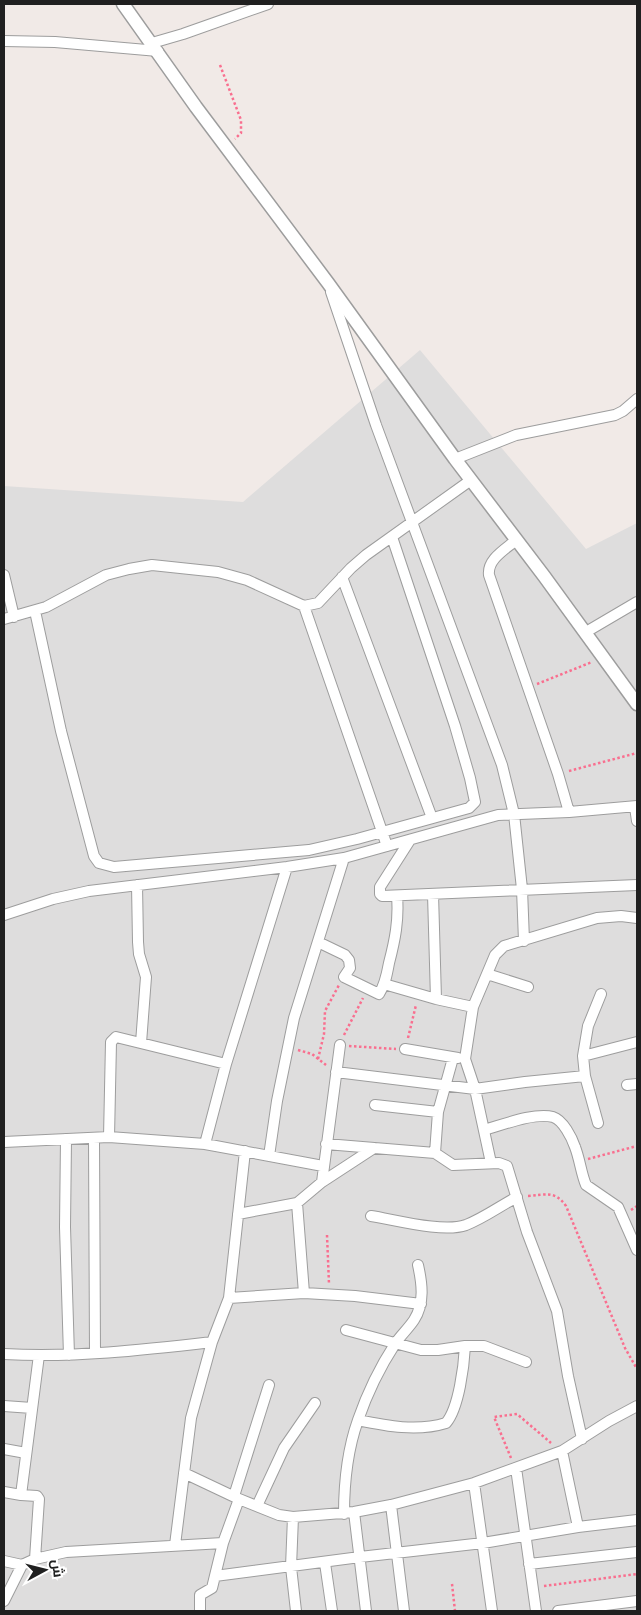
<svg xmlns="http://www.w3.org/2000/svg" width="641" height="1615" viewBox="0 0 641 1615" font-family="'Alegreya Sans',Cairo,sans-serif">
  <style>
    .residential { fill: #dedddd }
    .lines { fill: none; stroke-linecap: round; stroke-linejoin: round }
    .minor-casing { stroke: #9d9d9d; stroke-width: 12 }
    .tertiary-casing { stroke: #9d9d9d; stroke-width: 15 }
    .path { stroke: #f96f8f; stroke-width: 2.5; stroke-dasharray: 2.5 2.5; stroke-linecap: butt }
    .minor { stroke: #fff; stroke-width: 10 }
    .tertiary { stroke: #fff; stroke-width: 12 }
  </style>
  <rect width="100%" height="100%" fill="#f1eae7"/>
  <path class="residential" d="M420,350L586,549L637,523V1611H4V486L243,502Z"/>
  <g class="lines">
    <defs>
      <path id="minor" d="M4,41L55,42L158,51
        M152,43L183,34L268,4
        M331,292L376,425L502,765L514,814L522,889L524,941
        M455,459L516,435L615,415L623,411L637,399
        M516,540C506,549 487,559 489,575L558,774L569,812
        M4,575L14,617
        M342,577L432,818
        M304,606L387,846
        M35,611L61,731L94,856L99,863L114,867L309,850L357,839L469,808L475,802L470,778L455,726L392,537
        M4,619L46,607L106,575L129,569L152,565L218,572L247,580L304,606L318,603L351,568L366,555L471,480
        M586,632L637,602
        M635,807L637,821
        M410,840L380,887V894L382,896L637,885
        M137,885L138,942L139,954L146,977L141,1043
        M433,894L436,999
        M4,915L53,899L89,891L287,867L344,858L498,815L569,812L637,806
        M318,942L345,955L349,960L350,968L344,977L379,994C385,985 387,974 389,963C395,940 399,920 397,896
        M487,974L528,987
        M384,984L436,999L473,1007
        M405,1049L458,1058
        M583,1056L588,1026L601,994
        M336,1072L475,1089L525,1082L585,1076
        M627,1085L637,1084
        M375,1105L438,1112
        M598,1123L585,1076L583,1056L637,1042
        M484,1130C502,1125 535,1112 553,1117C563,1120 572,1138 575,1147C580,1160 581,1173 586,1185L618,1207L637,1250
        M109,1137L111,1042L116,1037L226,1064
        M94,1138L95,1353
        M66,1139L65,1227L69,1355
        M4,1142L109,1137L205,1144L323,1166
        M205,1144L226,1064L287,867
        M326,1144L435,1153L453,1165L499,1163L507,1166L527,1232L557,1311L568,1376L582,1439
        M245,1151L229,1298L304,1293L355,1296L421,1304
        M435,1153L438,1112L453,1058
        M269,1156L277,1101L294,1018L344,858
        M491,1163L475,1089L465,1059L473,1007L495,955L504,946L597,918L621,916L637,918
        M322,1182L374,1148
        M297,1203L304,1293
        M238,1214L297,1203L322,1182L340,1045
        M371,1216C396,1220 443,1233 466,1225C484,1218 500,1206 517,1197
        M346,1330L421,1350H438L465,1346H484L526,1362
        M4,1354C73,1358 143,1350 212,1342L229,1298
        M4,1406L32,1408
        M358,1420C387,1426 417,1432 446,1423C459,1408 464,1365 465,1346
        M4,1449L26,1453
        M562,1451L578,1527
        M516,1468L536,1611
        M184,1473L239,1499L279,1515L293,1517L354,1512L391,1505L474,1483L562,1451L609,1421L637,1406
        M474,1483L492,1611
        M4,1492L21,1495L39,1355
        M21,1495L37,1496L39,1499L35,1559
        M234,1496L269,1385
        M391,1505L404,1611
        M257,1506L284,1448L315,1403
        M354,1512L366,1611
        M344,1514C344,1481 347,1451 358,1420C367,1394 380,1367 395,1344C400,1336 408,1329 414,1320C425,1303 422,1283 418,1265
        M293,1517L291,1567L296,1611
        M175,1545L191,1418L212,1342
        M4,1561L22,1565L35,1559L66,1552L223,1543
        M325,1563L332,1611
        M529,1564L637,1552
        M215,1576L360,1557L483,1543L578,1527L637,1520
        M4,1601L22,1565
        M200,1611V1595L212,1588L223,1543L239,1499
        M558,1611L637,1601"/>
      <path id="tertiary" d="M123,4L196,107L328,283L455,459L544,576L637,704"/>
    </defs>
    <use href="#minor" class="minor-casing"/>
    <use href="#tertiary" class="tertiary-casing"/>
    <path class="path" d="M220,65L241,120V133L235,139
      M537,684L592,662
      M569,771L637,753
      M344,1035L363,998
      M408,1038L416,1005
      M349,1046L396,1049
      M298,1050L312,1054L326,1065
      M318,1059L324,1034L325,1011L339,985
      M588,1159L637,1146
      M528,1196C545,1195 555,1190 566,1206L625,1348L637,1369
      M631,1210L637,1206
      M327,1235L329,1284
      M511,1458L494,1417L517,1414L551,1443
      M452,1584L455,1611
      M544,1586L637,1574"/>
    <use href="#minor" class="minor"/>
    <use href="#tertiary" class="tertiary"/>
  </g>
  <rect width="641" height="1615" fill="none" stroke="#202020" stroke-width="10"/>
  <g transform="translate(45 1570) rotate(83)" stroke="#ffffff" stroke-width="4" paint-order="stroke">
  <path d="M0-4L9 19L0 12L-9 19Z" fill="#202020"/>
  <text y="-8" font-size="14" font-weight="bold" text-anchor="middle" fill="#202020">ش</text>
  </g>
</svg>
